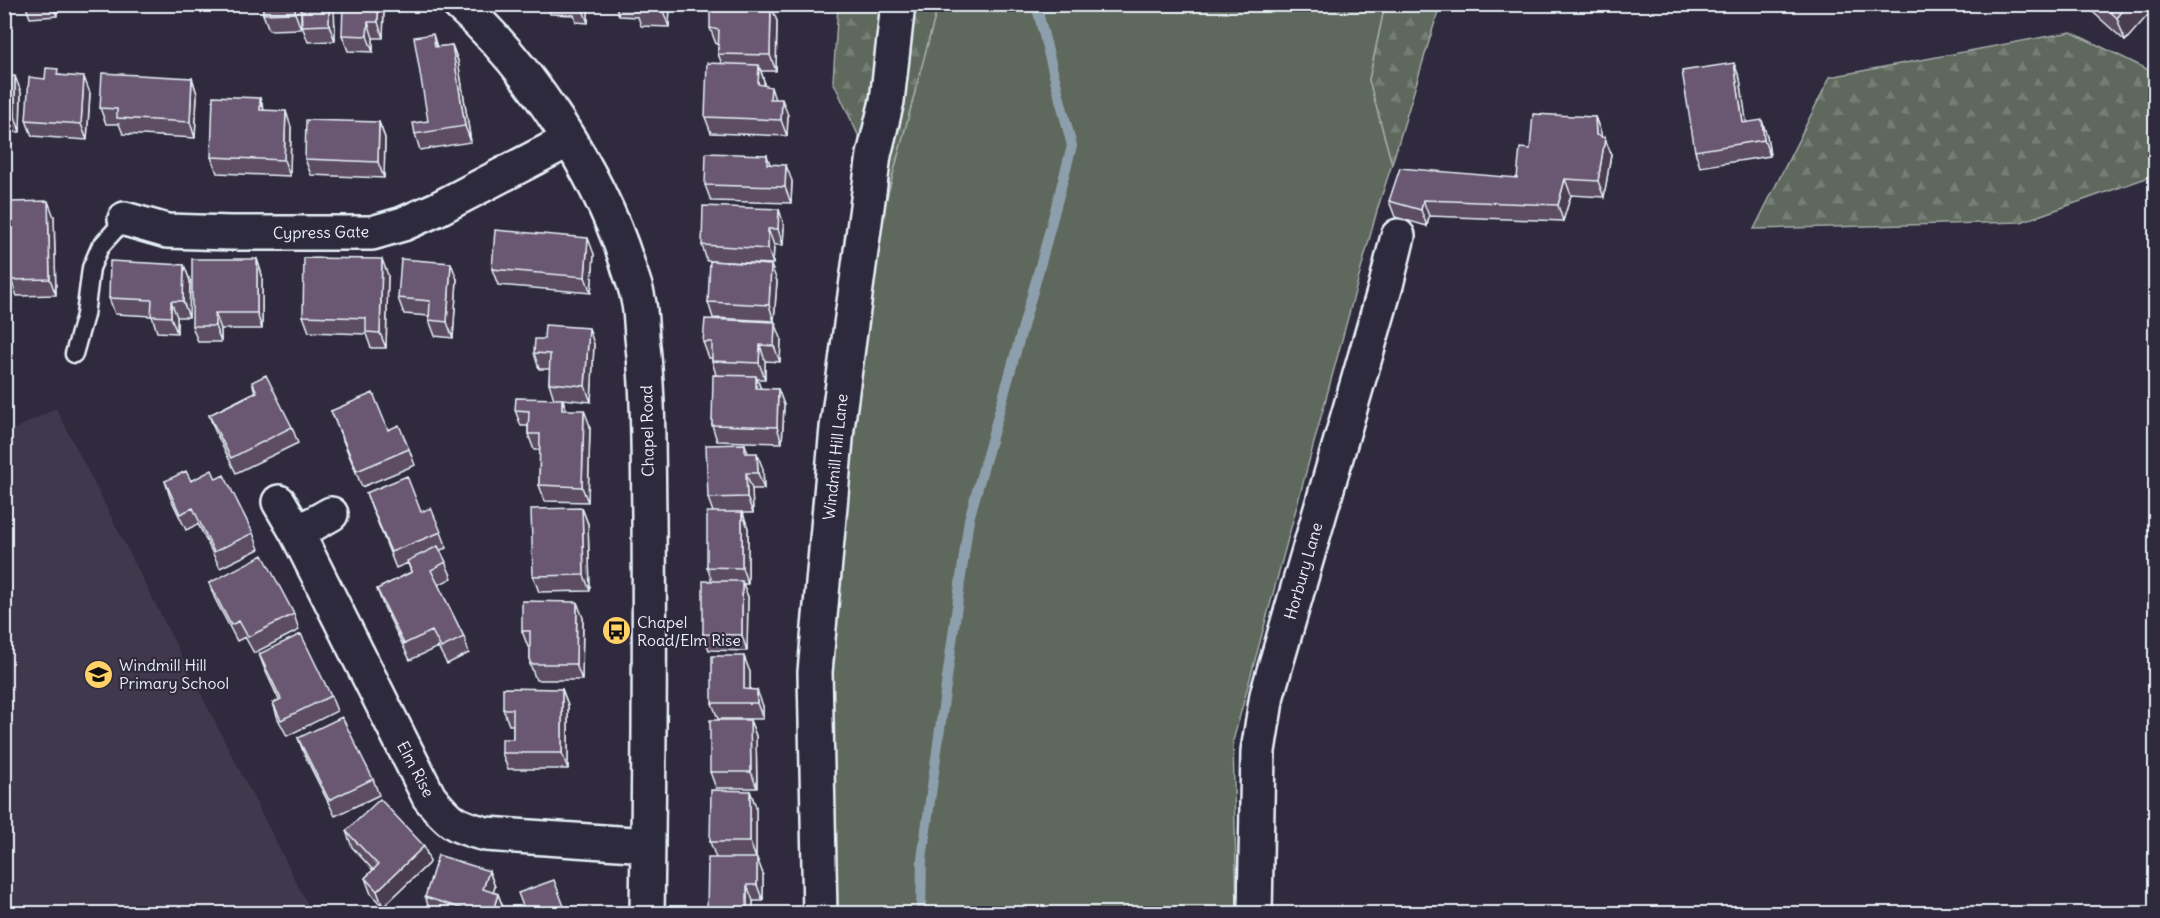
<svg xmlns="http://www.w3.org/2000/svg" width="2160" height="918" viewBox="0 0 2160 918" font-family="Delius,sans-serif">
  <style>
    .built { fill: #41384d }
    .green { fill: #5e685c; stroke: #a3acaa; stroke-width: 1.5 }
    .forest { fill: url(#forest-firs); stroke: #a3acaa; stroke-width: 1.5 }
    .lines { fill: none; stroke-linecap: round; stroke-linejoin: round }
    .stream { stroke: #8d9fac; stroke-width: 10 }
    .lane-casing { stroke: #e8f1f8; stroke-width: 21 }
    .street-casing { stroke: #e8f1f8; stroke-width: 38 }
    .lane { stroke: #2f2a3d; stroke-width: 16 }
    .street { stroke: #2f2a3d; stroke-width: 33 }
    .wall { fill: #5b4d63; stroke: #e8f1f8; stroke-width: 1.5 }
    .shaded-wall { fill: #4a3e50; stroke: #e8f1f8; stroke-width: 1.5 }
    .building { fill: #6a5973; stroke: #e8f1f8; stroke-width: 1.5 }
    .labels { text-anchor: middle; stroke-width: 4.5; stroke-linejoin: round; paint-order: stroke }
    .street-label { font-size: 16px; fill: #e8f1f8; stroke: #2f2a3d }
    .poi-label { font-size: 16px; fill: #e8f1f8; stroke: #2f2a3d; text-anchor: start }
  </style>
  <defs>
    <pattern id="forest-firs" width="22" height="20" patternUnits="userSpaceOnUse" patternTransform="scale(1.5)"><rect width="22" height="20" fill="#5e685c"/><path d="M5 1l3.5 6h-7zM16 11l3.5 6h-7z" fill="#757e74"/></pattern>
  </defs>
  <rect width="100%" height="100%" fill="#2f2a3d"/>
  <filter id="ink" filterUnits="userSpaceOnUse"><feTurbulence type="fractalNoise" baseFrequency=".0167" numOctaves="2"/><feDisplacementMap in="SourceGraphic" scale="12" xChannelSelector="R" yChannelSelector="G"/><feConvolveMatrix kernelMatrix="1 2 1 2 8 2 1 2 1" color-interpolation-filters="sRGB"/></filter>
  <g filter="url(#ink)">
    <path class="built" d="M56,408L312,913H5V434Z"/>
    <path class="green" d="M938,5H1385L1369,80L1392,164L1378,207L1233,741L1237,913L833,914L829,675L867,287L887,197Z"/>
    <path class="forest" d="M838,5H938L887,197L833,81Z
      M1385,5H1440L1392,164L1369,80Z
      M2071,32L2155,73V175L2021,222L1754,229L1830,77Z"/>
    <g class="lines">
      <path class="stream" d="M921,914L922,859L969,519L1042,259L1072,146L1036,4"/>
      <defs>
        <path id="lane" d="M74,354L85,315L91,268L100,247L125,219"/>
        <path id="street" d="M459,4C530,66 598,173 627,262C630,274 636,286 638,299C641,311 641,324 642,337C649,396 648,457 649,516C650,649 649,781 647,914
          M125,219L167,231L230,233H372L403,224L437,209L569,140
          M279,502L297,533L429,797C449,822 454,826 486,834L648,845
          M297,533L331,514
          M820,914L815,672L837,428L874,155L887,101L898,4
          M1255,914L1258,751L1267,695L1386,285L1398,236"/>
      </defs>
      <use href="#lane" class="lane-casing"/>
      <use href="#street" class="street-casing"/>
      <use href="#lane" class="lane"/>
      <use href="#street" class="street"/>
    </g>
    <path class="wall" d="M25,4H56L57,16L30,18Z
      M103,4H130V8L104,7Z
      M146,4H190V10H148Z
      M263,4H301V29L269,30L263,14Z
      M334,4L335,41L308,42L302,26Z
      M547,4H588V23L576,22L574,15L550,14Z
      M615,4H670L669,27L641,26L638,17L619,16Z
      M2084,4H2156L2125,41Z
      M384,9L383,38H373V52L348,51L342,35Z
      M777,21L776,71H761L764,81V85L788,115L787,136L711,133L705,117L722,64L718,54V44H716L710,28Z
      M433,34L437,47L452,45L458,61L471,142L420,150L415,134L428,121Z
      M60,75L90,93L87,140L32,136L26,120L45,79Z
      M4,76L21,92L20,132H4Z
      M192,78L197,94L195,138L123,134L119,124H106L100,108Z
      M1740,79L1746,123L1767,136L1770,156L1700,167L1695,151Z
      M260,98L264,110L291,127L290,176L217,173L211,157Z
      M1595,117L1601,133V137L1611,154L1604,197L1571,195L1563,221L1429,216L1427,226L1395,217L1389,201L1517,178L1530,149Z
      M379,122L385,138L384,178L311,175L305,159Z
      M767,155L770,164L792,181L791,203L711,201L705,185Z
      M54,217L56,295L17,296L11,280Z
      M784,225L783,245H774L773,264L707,261L702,245Z
      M594,254L591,293L498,285L492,269Z
      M257,259L262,275V329H221V342H198L192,326Z
      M184,265L190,281L189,317H177V333L157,332L152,316L115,314L109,298Z
      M388,275L386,348H371L366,334L309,332L303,316Z
      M457,279L453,338L435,336L429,320V316L404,314L398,298Z
      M777,281L774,321L713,318L708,302Z
      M781,338L780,362L765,361V379H757L761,389H778L784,405L782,443L717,441L712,425L716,375L712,361V358H709L703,342Z
      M594,344L591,402L563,399L566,410L590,426L588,502L545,501L539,485L540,450H534L528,434V426H521L515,410L554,399L549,383L550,369H539L534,353Z
      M252,382L292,427L298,443L236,473L215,431L209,415L255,392Z
      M331,411L388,430L409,449L415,465L362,487Z
      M745,444L748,453L763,469L764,489H752L753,513H743L748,528V584H743L748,597L747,651L709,650L703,634L712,581L707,567L713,512L708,498Z
      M216,479L253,533L259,549L220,568L198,524L186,530L170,497L165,481Z
      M366,493L421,512L441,532L447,548L440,550L452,578L438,585L464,637L469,653L447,664L438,647L410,660L383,605L377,589L411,572L408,563L396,568Z
      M582,508L588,524L590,591L539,592L533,576Z
      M209,583L294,614L299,630L254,653L245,637L237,641L215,599Z
      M583,618L582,680H536L530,664V647H528L522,631Z
      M259,654L331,696L337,711L287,736L278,719L273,703L279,700L265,670Z
      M750,672V689L763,706V719H718L712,703Z
      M562,689L568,705V769H508L502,753L513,739V725H509L503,709Z
      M750,720L756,736L757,788H716L710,772Z
      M298,738L373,779L379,795L335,816L304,754Z
      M750,791L756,807V858L763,874V901H753V914H708L707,911L716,858L710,842Z
      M346,831L424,846L430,862L383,907L371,894L365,878L373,870L352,847Z
      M489,871L495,887L493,892L498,894L504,910L503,914L431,913L425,897Z"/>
    <path class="shaded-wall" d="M52,4H56L57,16Z
      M295,4H301V29L295,13Z
      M329,4H334L335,41L329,25Z
      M378,4H382L384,9L383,38L378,22Z
      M582,4H588V23L582,7Z
      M664,4H670L669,27L663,11Z
      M2128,4H2156V6L2125,41L2117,18Z
      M771,5L777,21L776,71L770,55Z
      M368,22L373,38V52L367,36Z
      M452,45L458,61L471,142L465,126Z
      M1734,63L1740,79L1749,139L1743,123Z
      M759,65L764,81L763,99L758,84Z
      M15,76L21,92L20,132L15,116Z
      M84,77L90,93L87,140L81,124Z
      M192,78L197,94L195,138L190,122Z
      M771,87L776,103L770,99Z
      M260,98L265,114L260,110Z
      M782,99L788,115L787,136L781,120Z
      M286,111L291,127L290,176L284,160Z
      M1595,117L1601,133L1602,151L1596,135Z
      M1762,120L1767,136L1770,156L1764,140Z
      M379,122L385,138L384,178L378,162Z
      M1605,138L1611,154L1604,197L1598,181Z
      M786,165L792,181L791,203L785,187Z
      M1565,179L1571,195L1563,221L1558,205Z
      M1423,200L1429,216L1427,226L1421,210Z
      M48,201L54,217L56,295L50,279Z
      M779,209L784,225L783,245L778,229Z
      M768,229L774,245L773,264L768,249Z
      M588,238L594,254L591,293L585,277Z
      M257,259L262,275V329L257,313Z
      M382,259L388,275L386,348L380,333Z
      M451,263L457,279L453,338L447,322Z
      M184,265L190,281L189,317L183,301Z
      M771,265L777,281L774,321L769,305Z
      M171,301L177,317V333L171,317Z
      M215,313L221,329V342L215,326Z
      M775,322L781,338L780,362L774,346Z
      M589,328L594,344L591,402L585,386Z
      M760,345L765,361V379L759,363Z
      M756,376L762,392L756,388Z
      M778,389L784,405L782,443L777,427Z
      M562,399L568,415L562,410Z
      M584,410L590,426L588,502L582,487Z
      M757,453L763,469L764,489L758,473Z
      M746,473L752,489L753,513L747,497Z
      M582,508L588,524L590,591L584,575Z
      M742,512L748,528V584L742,568Z
      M742,581L748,597L747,651L742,635Z
      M577,602L583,618L582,680L576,664Z
      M744,656L750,672V705L744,689Z
      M562,689L568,705V769L562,753Z
      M757,690L763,706V719L757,703Z
      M750,720L756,736L757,788L751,772Z
      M750,791L756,807V858L750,842Z
      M424,846L430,862L383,907L377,891Z
      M757,858L763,874V901L757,885Z
      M489,871L495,887L489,905L483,889Z
      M747,885L753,901V914H748L747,912Z
      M498,894L504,910L503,914H492Z"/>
    <path class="building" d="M263,4H295V13L263,14Z
      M301,4H329V25L302,26Z
      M343,4H378V22H368L367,36L342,35Z
      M571,4H582V7H571Z
      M635,4H664L663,11L635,10Z
      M710,4L771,5L770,55L718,54L719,30L710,28Z
      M2102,4H2128L2117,18Z
      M433,34L435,47L452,45L465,126L415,134L413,123L428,121L414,37Z
      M707,63L759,65L758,84L771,87L770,99H782L781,120L705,117Z
      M1734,63L1743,123L1762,120L1764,140L1695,151L1682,71Z
      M46,68L58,69L57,75L84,77L81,124L26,120L29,77L45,79Z
      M102,73L192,78L190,122L117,118V109L100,108Z
      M4,76H15V116H4Z
      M213,96L260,98V110L286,111L284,160L211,157Z
      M1533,114L1595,117L1596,135L1605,138L1598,181L1565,179L1558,205L1423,200L1421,210L1389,201L1400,168L1517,178L1520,148L1530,149Z
      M306,120L379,122L378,162L305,159Z
      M706,153L767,155V164L786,165L785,187L705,185Z
      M48,201L50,279L11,280L10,202Z
      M703,206L779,209L778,229H768V249L702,245Z
      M495,230L588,238L585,277L492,269Z
      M304,258L382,259L380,333L366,332V318L303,316Z
      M192,259H257V313H215V326H192Z
      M401,259L451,263L447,322L429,320L430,301L398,298Z
      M110,261L184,265L183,301H171V317L151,316L152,300L109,298Z
      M710,261L771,265L769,305L708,302Z
      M705,319L775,322L774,346L760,345L759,363L712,361V342H703Z
      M545,325L589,328L585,386L549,383L550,354L534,353L535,339H544Z
      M266,375L292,427L231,458L209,415L257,392L252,382Z
      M713,375L756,376V388L778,389L777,427L712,425Z
      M373,393L388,430L399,425L409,449L357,471L331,411Z
      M516,398L562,399V410H584L582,487L539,485L540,434H528L529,411L515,410Z
      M745,444V453H757L758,473H746L747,497L708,498L706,445Z
      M212,470L216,479L224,475L253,533L214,552L193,508L180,514L165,481L186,471L191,481Z
      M407,476L421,512L431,508L441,532L391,552L366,493Z
      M582,508L584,575L533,576L531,509Z
      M707,512H742V568L707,567Z
      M438,546L446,562L431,570L464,637L441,648L432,631L404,644L377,589L412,572L407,561Z
      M263,555L294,614L248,637L239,621L231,625L209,583Z
      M703,581H742V635L703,634Z
      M522,601L577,602L576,664H530V631H522Z
      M301,634L331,696L281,720L273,703L281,699L259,654Z
      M712,656H744V689L757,690V703H712Z
      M503,688L562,689V753H502V739H513V709H503Z
      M342,717L373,779L329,800L298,738Z
      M710,720H750L751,772H710Z
      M711,790L750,791V842H710Z
      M380,799L424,846L377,891L365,878L378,865L346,831Z
      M438,855L489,871L483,889L498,894L492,914H469L470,911L425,897Z
      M708,858H757V885H747V912L707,911Z
      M554,880L567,914H526L518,893Z"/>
  </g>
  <defs>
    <symbol id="bus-disc" viewBox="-11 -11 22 22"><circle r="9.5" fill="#ffd166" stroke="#2f2a3d"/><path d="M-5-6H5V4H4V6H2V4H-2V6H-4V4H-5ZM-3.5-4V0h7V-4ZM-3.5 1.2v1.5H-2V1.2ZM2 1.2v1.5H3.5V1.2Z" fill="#111"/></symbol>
    <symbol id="school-disc" viewBox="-11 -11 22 22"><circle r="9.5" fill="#ffd166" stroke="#2f2a3d"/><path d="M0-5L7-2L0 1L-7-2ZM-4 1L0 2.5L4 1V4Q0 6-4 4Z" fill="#111"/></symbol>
  </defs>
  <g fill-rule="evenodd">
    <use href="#bus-disc" x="600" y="614" width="33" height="33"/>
    <use href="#school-disc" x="82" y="658" width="33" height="33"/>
  </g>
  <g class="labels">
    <g class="street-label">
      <text transform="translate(321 232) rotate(-1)" y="6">Cypress Gate</text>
      <text transform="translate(647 431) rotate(-91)" y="6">Chapel Road</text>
      <text transform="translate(835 457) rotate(-84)" y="6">Windmill Hill Lane</text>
      <text transform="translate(1303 571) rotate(-74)" y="6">Horbury Lane</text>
      <text transform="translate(416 769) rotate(62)" y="6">Elm Rise</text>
    </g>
    <g class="poi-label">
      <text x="637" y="628">Chapel<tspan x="637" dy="18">Road/Elm Rise</tspan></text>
      <text x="119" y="671">Windmill Hill<tspan x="119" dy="18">Primary School</tspan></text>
    </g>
  </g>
  <rect width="2160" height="918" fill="none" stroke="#2f2a3d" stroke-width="24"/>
  <rect x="12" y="12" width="2136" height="894" fill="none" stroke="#e8f1f8" stroke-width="2" filter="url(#ink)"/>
</svg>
